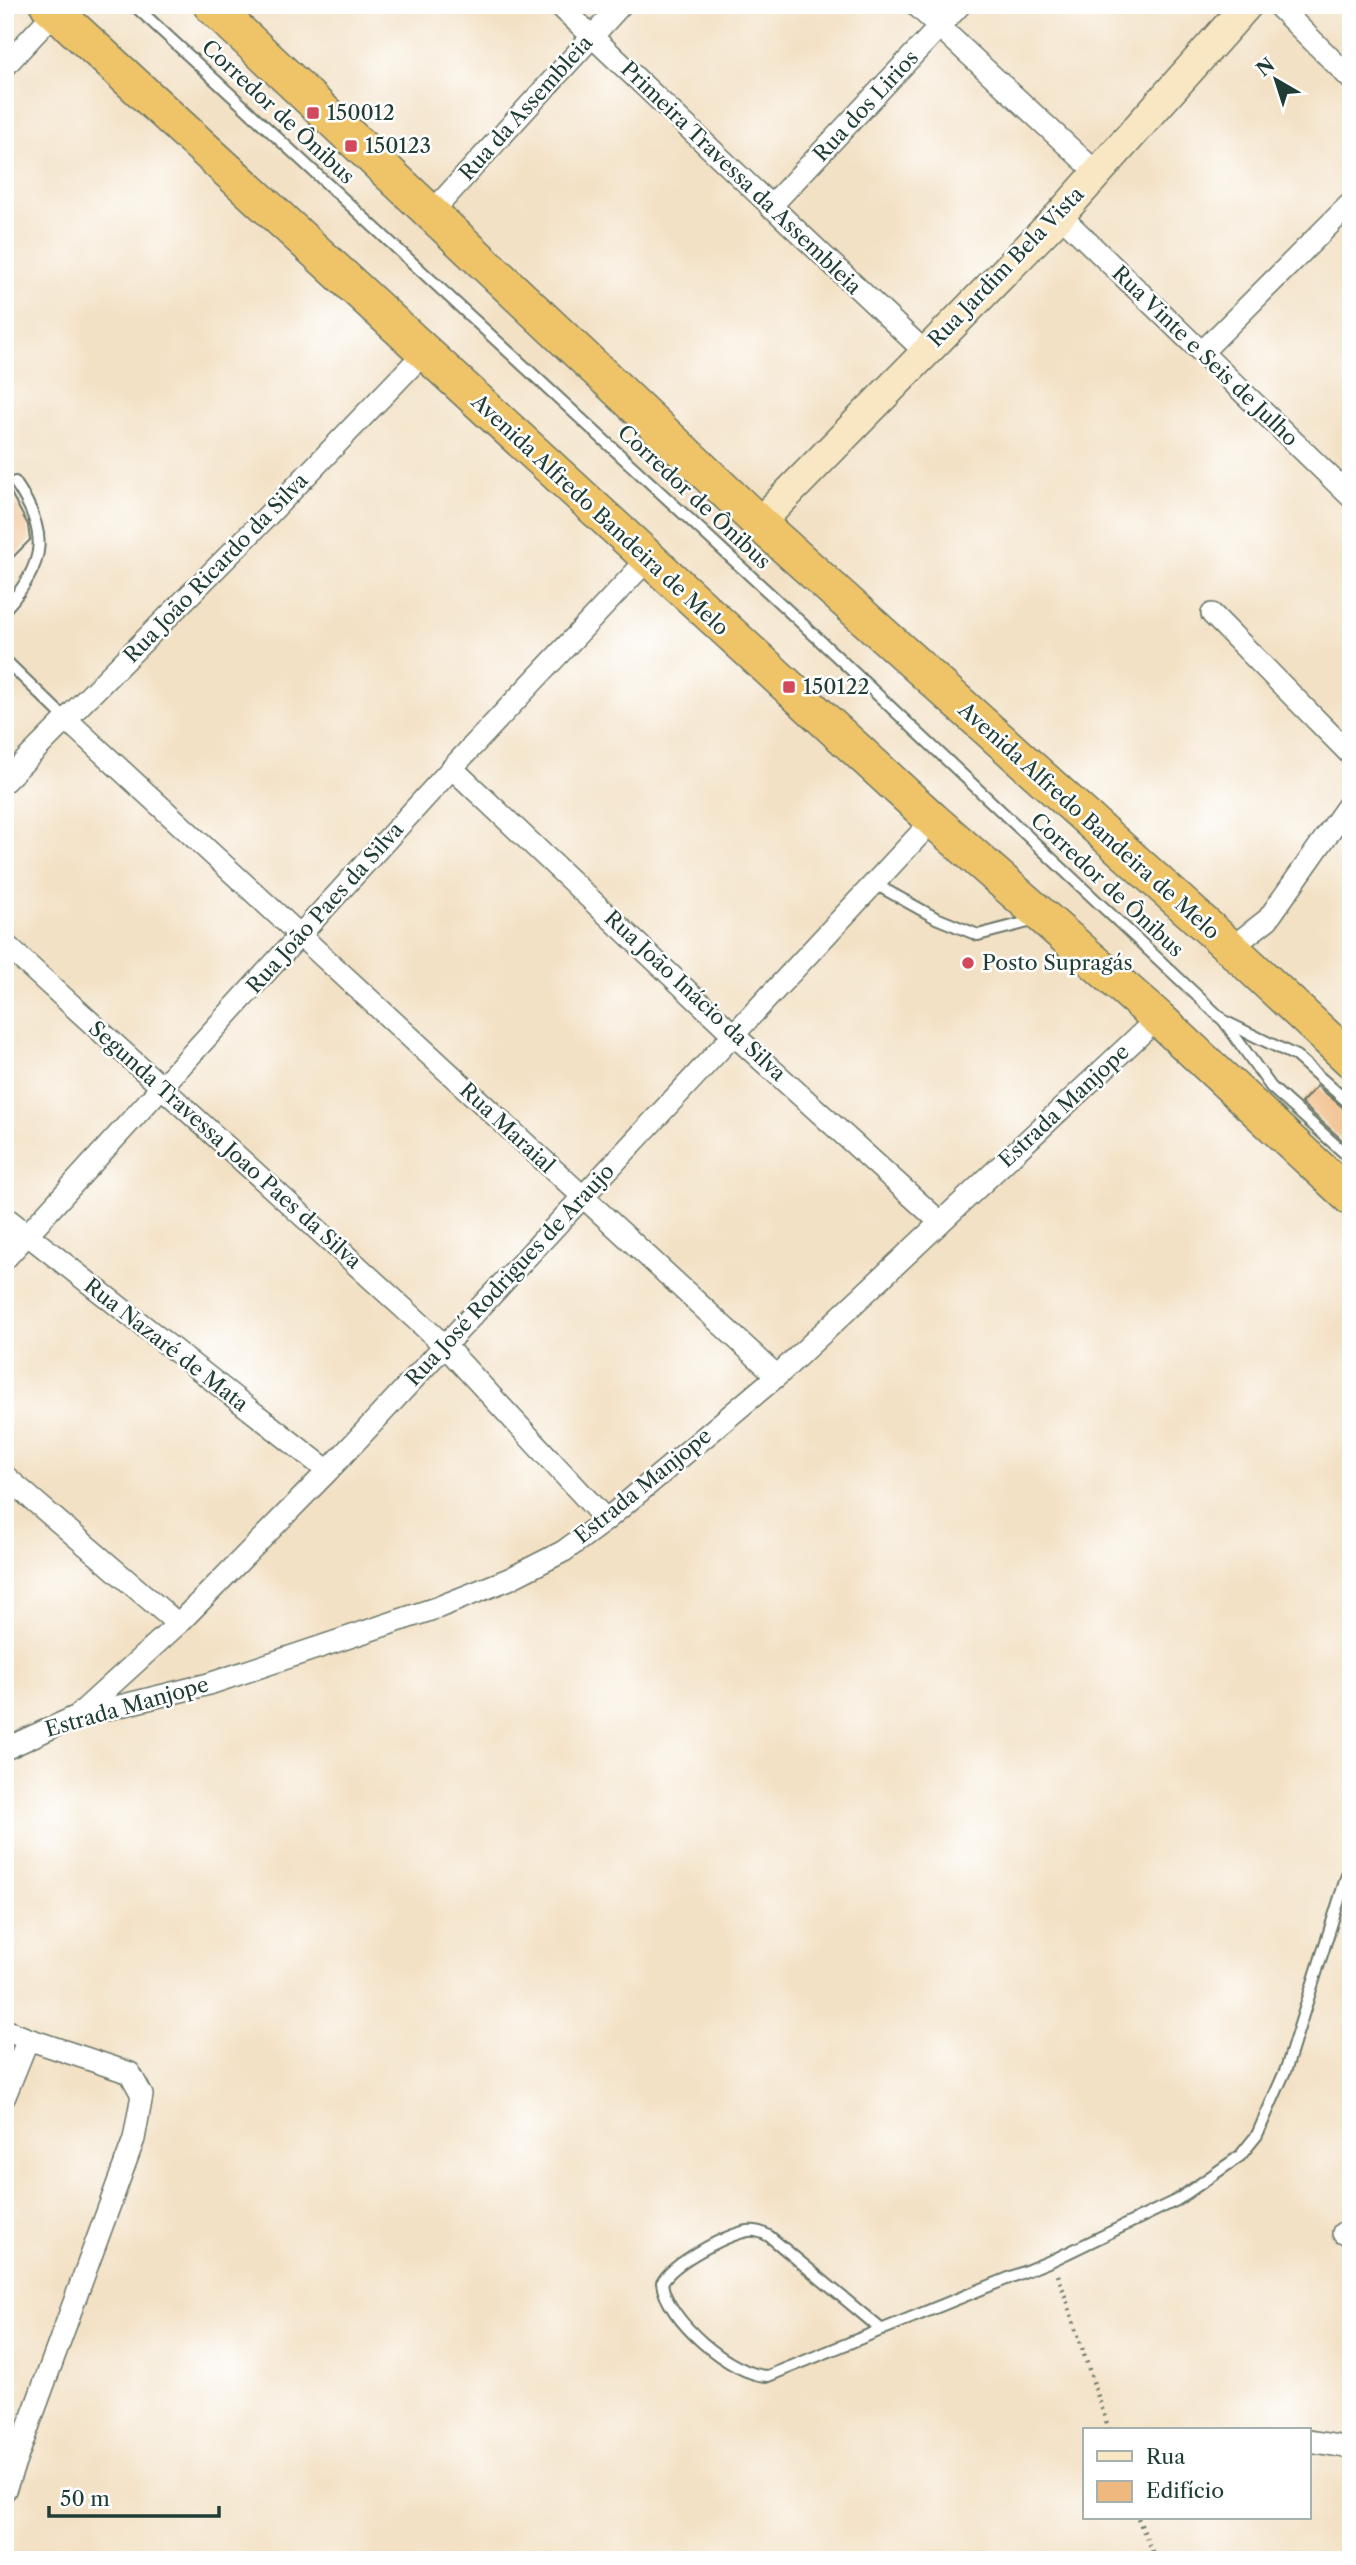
<svg xmlns="http://www.w3.org/2000/svg" width="1356" height="2565" viewBox="0 0 1356 2565" font-family="'Libre Caslon Text',serif">
  <style>
    .building { fill: #eeb87f }
    .lines { fill: none; stroke-linecap: round; stroke-linejoin: round }
    .service-casing { stroke: #697667; stroke-width: 14 }
    .minor-casing { stroke: #697667; stroke-width: 24 }
    .secondary-casing { stroke: #697667; stroke-width: 33 }
    .trunk-casing { stroke: #697667; stroke-width: 38 }
    .path { stroke: #697667; stroke-width: 4.5; stroke-dasharray: 2 5; stroke-linecap: butt }
    .service { stroke: #fff; stroke-width: 10 }
    .minor { stroke: #fff; stroke-width: 21 }
    .secondary { stroke: #f9e7c3; stroke-width: 30 }
    .trunk { stroke: #efc469; stroke-width: 35 }
    .poi-dot { fill: #d1495b; stroke: #fff; stroke-width: 2.5 }
    .labels { text-anchor: middle; stroke-width: 5; stroke-linejoin: round; paint-order: stroke }
    .street-label { font-size: 21px; fill: #1f3d34; stroke: #fff }
    .poi-label { font-size: 21px; fill: #1f3d34; stroke: #fff; text-anchor: start }
  </style>
  <rect width="100%" height="100%" fill="#fff"/>
  <filter id="ink" filterUnits="userSpaceOnUse"><feTurbulence type="fractalNoise" baseFrequency=".0143" numOctaves="2"/><feDisplacementMap in="SourceGraphic" scale="14" xChannelSelector="R" yChannelSelector="G"/><feConvolveMatrix kernelMatrix="1 2 1 2 8 2 1 2 1" color-interpolation-filters="sRGB"/></filter>
  <filter id="wash" filterUnits="userSpaceOnUse"><feTurbulence type="fractalNoise" baseFrequency=".00686" numOctaves="4" result="noise"/><feDisplacementMap in="SourceGraphic" scale="28" xChannelSelector="R" yChannelSelector="G"/><feGaussianBlur stdDeviation="1.57" result="paint"/><feColorMatrix in="noise" values="0 0 0 0 0 0 0 0 0 0 0 0 0 0 0 0 0 1.4 0 .05"/><feComposite in="paint" operator="in"/></filter>
  <g filter="url(#wash)">
    <rect width="100%" height="100%" fill="#f3e1c5"/>
    <g id="blocks">
      <path class="building" d="M5,482L28,525L30,540L5,565Z
        M1317,1086L1351,1114V1148L1301,1103Z"/>
    </g>
  </g>
  <g filter="url(#ink)">
    <use href="#blocks" fill-opacity="0" stroke="#697667" stroke-width="2"/>
    <g class="lines">
      <defs>
        <path id="service" d="M134,5L795,617L1224,1021L1271,1087L1351,1159
          M5,609C47,563 49,532 15,482
          M5,660L67,720
          M875,884L936,918L978,935L1036,920
          M1226,1022L1296,1056L1351,1105
          M882,2330L769,2236C762,2232 756,2230 748,2231C726,2235 672,2263 662,2283C666,2319 732,2376 768,2376L1053,2260L1177,2200L1240,2156L1257,2135L1286,2069L1351,1862"/>
        <path id="minor" d="M559,5L924,351
          M916,5L1097,173
          M1277,5L1351,79
          M5,66L55,12
          M770,207L960,5
          M432,212L621,5
          M1060,215L1351,497
          M1202,352L1351,203
          M1212,614L1351,755
          M67,720L777,1376
          M452,768L735,1036L940,1222
          M5,781L251,533L424,353
          M5,944L445,1346L606,1520
          M1231,948L1268,919L1351,801
          M5,1217L328,1471
          M5,1259L452,768L648,559
          M5,1476L178,1624
          M77,1716L178,1624L328,1471L933,820
          M5,1749L75,1717L209,1684L439,1607L509,1579L564,1551L606,1520L777,1376L1158,1018
          M5,2030L28,2039L5,2096
          M1343,2233L1351,2234
          M1309,2441L1351,2448
          M5,2490L134,2139L142,2095L130,2073L28,2039"/>
        <path id="secondary" d="M759,523L1060,215L1247,5"/>
        <path id="trunk" d="M48,5L933,820L1158,1018L1351,1198
          M211,5L759,523L1231,948L1351,1060"/>
      </defs>
      <use href="#service" class="service-casing"/>
      <use href="#minor" class="minor-casing"/>
      <use href="#secondary" class="secondary-casing"/>
      <use href="#trunk" class="trunk-casing"/>
      <path class="path" d="M1058,2275L1109,2430
        M1138,2518L1152,2551L1158,2560"/>
      <use href="#service" class="service"/>
      <use href="#minor" class="minor"/>
      <use href="#secondary" class="secondary"/>
      <use href="#trunk" class="trunk"/>
    </g>
  </g>
  <g class="poi-dot">
    <rect x="306" y="106" width="14" height="14" rx="3.5"/>
    <rect x="344" y="139" width="14" height="14" rx="3.5"/>
    <rect x="782" y="680" width="14" height="14" rx="3.5"/>
    <circle cx="968" cy="963" r="7"/>
  </g>
  <g class="labels">
    <g class="street-label">
      <text transform="translate(866 106) rotate(-47)" y="7">Rua dos Lirios</text>
      <text transform="translate(526 108) rotate(-48)" y="7">Rua da Assembleia</text>
      <text transform="translate(278 112) rotate(43)" y="7">Corredor de Ônibus</text>
      <text transform="translate(741 178) rotate(44)" y="7">Primeira Travessa da Assembleia</text>
      <text transform="translate(1006 267) rotate(-46)" y="7">Rua Jardim Bela Vista</text>
      <text transform="translate(1205 356) rotate(44)" y="7">Rua Vinte e Seis de Julho</text>
      <text transform="translate(694 497) rotate(43)" y="7">Corredor de Ônibus</text>
      <text transform="translate(600 515) rotate(43)" y="7">Avenida Alfredo Bandeira de Melo</text>
      <text transform="translate(216 568) rotate(-46)" y="7">Rua João Ricardo da Silva</text>
      <text transform="translate(1089 821) rotate(42)" y="7">Avenida Alfredo Bandeira de Melo</text>
      <text transform="translate(1107 885) rotate(43)" y="7">Corredor de Ônibus</text>
      <text transform="translate(325 908) rotate(-48)" y="7">Rua João Paes da Silva</text>
      <text transform="translate(695 996) rotate(43)" y="7">Rua João Inácio da Silva</text>
      <text transform="translate(1064 1106) rotate(-43)" y="7">Estrada Manjope</text>
      <text transform="translate(507 1128) rotate(43)" y="7">Rua Maraial</text>
      <text transform="translate(225 1145) rotate(42)" y="7">Segunda Travessa Joao Paes da Silva</text>
      <text transform="translate(510 1275) rotate(-47)" y="7">Rua José Rodrigues de Araujo</text>
      <text transform="translate(166 1345) rotate(38)" y="7">Rua Nazaré de Mata</text>
      <text transform="translate(643 1486) rotate(-39)" y="7">Estrada Manjope</text>
      <text transform="translate(127 1707) rotate(-16)" y="7">Estrada Manjope</text>
    </g>
    <g class="poi-label">
      <text x="327" y="120">150012</text>
      <text x="365" y="153">150123</text>
      <text x="803" y="694">150122</text>
      <text x="982" y="970">Posto Supragás</text>
    </g>
  </g>
  <rect width="1356" height="2565" fill="none" stroke="#fff" stroke-width="28"/>
  <rect x="1083" y="2428" width="228" height="91" fill="#ffffff" stroke="#a5b1ae" stroke-width="2"/>
  <rect x="1097" y="2451" width="35" height="10" fill="#f9e7c3" stroke="#a5b1ae" stroke-width="2"/>
  <text x="1146" y="2464" font-size="21" fill="#1f3d34">Rua</text>
  <rect x="1097" y="2481" width="35" height="21" fill="#eeb87f" stroke="#a5b1ae" stroke-width="2"/>
  <text x="1146" y="2498" font-size="21" fill="#1f3d34">Edifício</text>
  <g transform="translate(1276 80) rotate(321)" stroke="#ffffff" stroke-width="5" paint-order="stroke">
  <path d="M0-5L12 26L0 18L-12 26Z" fill="#1f3d34"/>
  <text y="-10" font-size="19" font-weight="bold" text-anchor="middle" fill="#1f3d34">N</text>
  </g>
  <path d="M49 2506v10h170v-10" fill="none" stroke="#1f3d34" stroke-width="3.5"/>
  <text x="60" y="2506" font-size="21" fill="#1f3d34" stroke="#ffffff" stroke-width="5" paint-order="stroke">50 m</text>
</svg>
